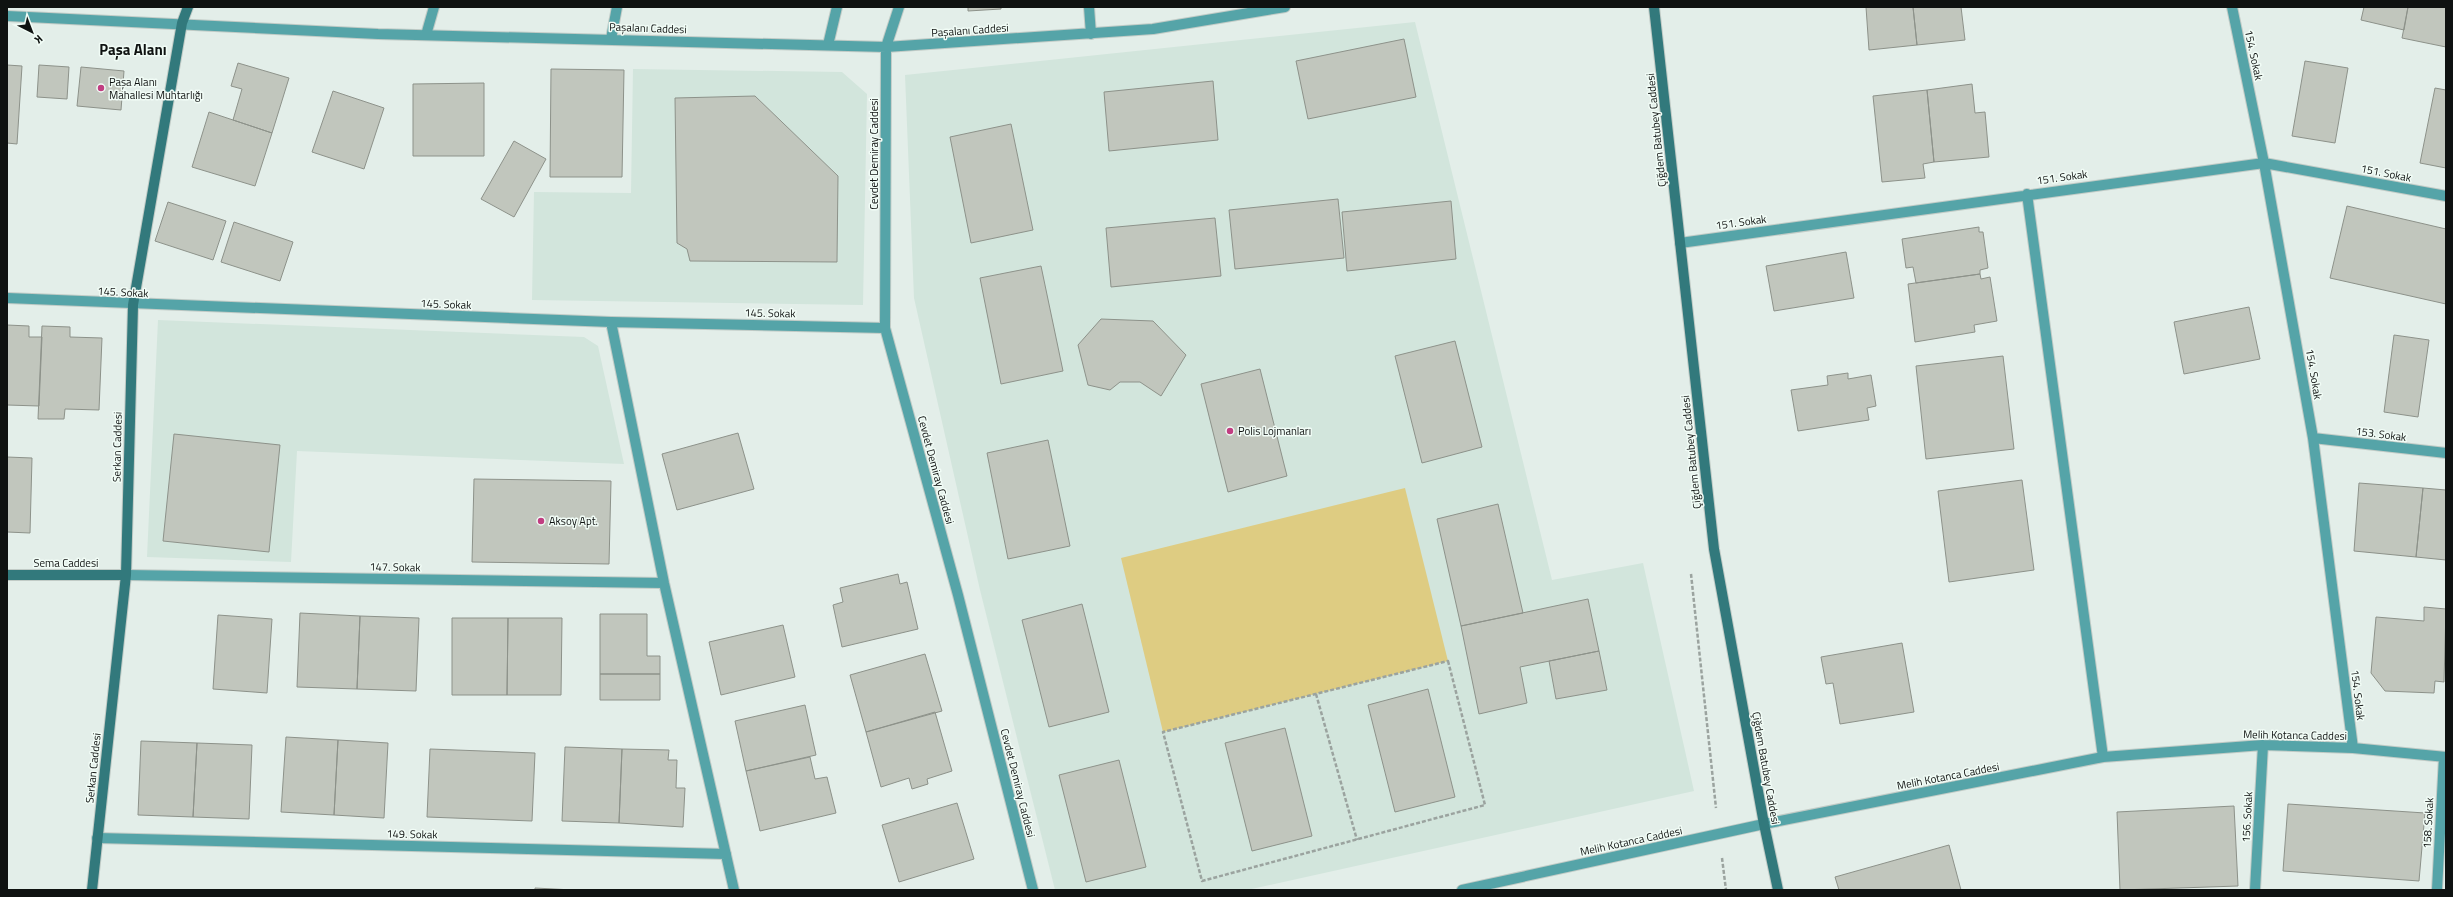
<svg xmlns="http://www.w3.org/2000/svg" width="2453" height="897" viewBox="0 0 2453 897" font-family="'Titillium Web',sans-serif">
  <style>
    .built { fill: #d2e5dc }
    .green { fill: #decc82 }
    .building { fill: #c1c6bd; stroke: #8d928a }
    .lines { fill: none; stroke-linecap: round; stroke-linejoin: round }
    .minor-casing { stroke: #c1cbc6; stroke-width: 12 }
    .secondary-casing { stroke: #c1cbc6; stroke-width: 12 }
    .path { stroke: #9ba39f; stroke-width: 2.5; stroke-dasharray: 4 2; stroke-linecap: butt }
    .minor { stroke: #55a4a8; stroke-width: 10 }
    .secondary { stroke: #32797c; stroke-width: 10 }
    .poi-dot { fill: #c13d81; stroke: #f1fcf6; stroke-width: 1.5 }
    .labels { text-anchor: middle; stroke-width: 3; stroke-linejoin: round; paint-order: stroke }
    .street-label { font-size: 11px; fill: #0f1211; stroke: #f1fcf6 }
    .poi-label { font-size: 11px; fill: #0f1211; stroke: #f1fcf6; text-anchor: start }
    .district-label { font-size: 15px; font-weight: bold; fill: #0f1211; stroke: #f1fcf6 }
  </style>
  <rect width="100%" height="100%" fill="#e3eee9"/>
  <path class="built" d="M1415,22L1552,580L1643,563L1694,791L1247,890H1055L980,590L914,298L905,75Z
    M633,69L842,72L867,94L863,305L532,300L534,192L631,193Z
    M158,320L584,337L598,346L624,464L297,451L291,562L147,557Z"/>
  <path class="green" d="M1405,488L1448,661L1163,732L1121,558Z"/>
  <path class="building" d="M968,7H1001V9L968,11Z
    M1866,7H1913L1917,45L1869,50Z
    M1913,7H1961L1965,40L1917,45Z
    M2364,7H2408L2404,30L2361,20Z
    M2408,7H2446V47L2402,38Z
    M1404,39L1416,97L1308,119L1296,61Z
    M2305,61L2348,68L2335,143L2292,136Z
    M238,63L289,78L272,133L233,120L242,89L231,86Z
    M7,65L22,66L17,144L7,143Z
    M39,65L69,67L67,99L37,97Z
    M81,67L124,71L121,110L77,106Z
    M551,69L624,70L622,177H550Z
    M1213,81L1218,140L1109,151L1104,92Z
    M484,83V156H413V84Z
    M1972,84L1975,113L1985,112L1989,157L1934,162L1927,90Z
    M2435,88L2446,90V168L2420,163Z
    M1927,90L1934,162L1923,164L1925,178L1882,182L1873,96Z
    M333,91L384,108L364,169L312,152Z
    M755,96L838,176L837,262L690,261L687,249L677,243L675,98Z
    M209,112L272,133L255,186L192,167Z
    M1011,124L1033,230L971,243L950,137Z
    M514,141L546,159L514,217L481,199Z
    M1338,199L1344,258L1235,269L1229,210Z
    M1451,201L1456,259L1347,271L1342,212Z
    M168,202L226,221L213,260L155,241Z
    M2347,206L2446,229V304L2330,278Z
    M1215,218L1221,276L1111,287L1106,228Z
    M234,222L293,242L280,281L221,262Z
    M1979,227V232H1983L1988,268L1980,270V274L1916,283L1913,267L1906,268L1902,239Z
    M1846,252L1854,298L1774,311L1766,266Z
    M1041,266L1063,371L1001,384L980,278Z
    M1980,274L1981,279L1990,277L1997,321L1974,325L1975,332L1915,342L1908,284Z
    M2249,307L2260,359L2184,374L2174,322Z
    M1101,319L1153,321L1186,355L1161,396L1140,382H1120L1110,390L1088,385L1078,345Z
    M7,325L29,326V337H42L39,406L7,405Z
    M42,326L70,327V337L102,338L99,410L65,409L64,419H38Z
    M2394,335L2429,340L2418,417L2384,412Z
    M1455,341L1482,447L1422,463L1395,356Z
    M2003,356L2014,449L1926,459L1916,366Z
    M1260,369L1287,476L1228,492L1201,384Z
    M1848,373V379L1871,375L1876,406L1867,408L1869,420L1798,431L1791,390L1828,385L1827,376Z
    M738,433L754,489L677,510L662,454Z
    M174,434L280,445L269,552L163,541Z
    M1048,440L1070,546L1008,559L987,453Z
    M7,457L32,458L30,533L7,532Z
    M474,479L611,481L609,564L472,562Z
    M2022,480L2034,570L1949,582L1938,491Z
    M2359,483L2423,488L2416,557L2354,551Z
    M2423,488L2446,490V560L2416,557Z
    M1498,504L1523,613L1461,626L1437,519Z
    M898,574L900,584L907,582L918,629L842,647L833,605L843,602L840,588Z
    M1588,599L1599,651L1520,667L1527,703L1479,714L1461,626Z
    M1082,604L1109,712L1049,727L1022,620Z
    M2424,607L2446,609L2444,682L2435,681L2434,693L2385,691L2371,673L2376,617L2424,621Z
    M300,613L360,616L357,689L297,687Z
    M600,614H647V656H660V674H600Z
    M218,615L272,619L267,693L213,689Z
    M360,616L419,618L416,691L357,689Z
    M452,618H508L507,695H452Z
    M508,618H562L561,695H507Z
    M783,625L795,677L721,695L709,642Z
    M1902,643L1914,712L1840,724L1833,683L1826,684L1821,657Z
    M1599,651L1607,690L1556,699L1549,661Z
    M925,654L942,711L866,732L850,675Z
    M600,674H660V700H600Z
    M1428,689L1455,797L1395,812L1368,705Z
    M805,705L816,755L746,771L735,721Z
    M935,712L952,771L927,779L928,784L912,789L909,778L881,787L866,732Z
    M1285,728L1312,836L1252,851L1225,743Z
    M286,737L338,740L334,815L281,812Z
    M338,740L388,743L384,818L334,815Z
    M141,741L197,743L193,817L138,815Z
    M197,743L252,745L249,819L193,817Z
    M565,747L622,749L619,823L562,821Z
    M430,749L535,753L532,821L427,817Z
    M622,749L669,750L668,760H677L676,788H685L683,827L619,823Z
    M810,757L815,779L827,777L836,813L760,831L746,771Z
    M1119,760L1146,867L1086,882L1059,775Z
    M957,803L974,859L899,882L882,825Z
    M2288,804L2425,813L2419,881L2283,871Z
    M2234,806L2238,886L2120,890L2117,812Z
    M1949,845L1961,890H1839L1835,877Z
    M535,888L573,890H535Z"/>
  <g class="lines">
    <defs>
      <path id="minor" d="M899,7L886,47L885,328L958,595L1033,890
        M1089,7L1091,34
        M2232,7L2264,163L2313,438L2353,748
        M7,16L378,34L886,47L1153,29L1285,7
        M426,35L434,7
        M611,39L617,7
        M828,45L837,7
        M2027,194L2103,757
        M1680,243L2264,163L2446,196
        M7,298L611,322L885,328
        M611,322L664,583L734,890
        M2313,438L2446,453
        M126,575L664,583
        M97,838L726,854
        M1462,890L1764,824L2103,757L2263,745L2353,748L2446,757
        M2255,890L2263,745
        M2437,890L2444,757"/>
      <path id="secondary" d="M1654,7L1714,549L1764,824L1778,890
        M7,575H126
        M92,890L126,575L133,305L182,23L188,7"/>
    </defs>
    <use href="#minor" class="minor-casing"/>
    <use href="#secondary" class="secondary-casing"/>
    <path class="path" d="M1691,574L1716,808
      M1448,661L1485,805L1202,881L1163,732Z
      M1316,694L1357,840
      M1722,858L1726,890"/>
    <use href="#minor" class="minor"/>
    <use href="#secondary" class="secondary"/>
  </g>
  <g class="poi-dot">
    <circle cx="101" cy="88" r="4"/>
    <circle cx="1230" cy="431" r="4"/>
    <circle cx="541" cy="521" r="4"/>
  </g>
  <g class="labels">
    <g class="street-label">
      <text transform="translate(648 28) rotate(2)" y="4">Paşalanı Caddesi</text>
      <text transform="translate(970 30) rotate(-4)" y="4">Paşalanı Caddesi</text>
      <text transform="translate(2254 55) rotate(78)" y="4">154. Sokak</text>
      <text transform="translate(1656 130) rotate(-96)" y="4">Çiğdem Batubey Caddesi</text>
      <text transform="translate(874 154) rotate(-90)" y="4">Cevdet Demiray Caddesi</text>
      <text transform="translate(2386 173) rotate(11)" y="4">151. Sokak</text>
      <text transform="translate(2062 177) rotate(-8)" y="4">151. Sokak</text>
      <text transform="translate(1741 222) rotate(-8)" y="4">151. Sokak</text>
      <text transform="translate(123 292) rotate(3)" y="4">145. Sokak</text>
      <text transform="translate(446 304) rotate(2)" y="4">145. Sokak</text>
      <text transform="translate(770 313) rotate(1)" y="4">145. Sokak</text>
      <text transform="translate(2314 374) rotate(80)" y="4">154. Sokak</text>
      <text transform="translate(2381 434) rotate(7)" y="4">153. Sokak</text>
      <text transform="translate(117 447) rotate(-89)" y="4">Serkan Caddesi</text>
      <text transform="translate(1691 452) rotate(-96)" y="4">Çiğdem Batubey Caddesi</text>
      <text transform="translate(936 470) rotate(75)" y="4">Cevdet Demiray Caddesi</text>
      <text x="66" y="567">Sema Caddesi</text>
      <text transform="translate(395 567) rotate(1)" y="4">147. Sokak</text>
      <text transform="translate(2358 695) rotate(83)" y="4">154. Sokak</text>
      <text transform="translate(2295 735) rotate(1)" y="4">Melih Kotanca Caddesi</text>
      <text transform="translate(93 768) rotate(-84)" y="4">Serkan Caddesi</text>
      <text transform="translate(1766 768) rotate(80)" y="4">Çiğdem Batubey Caddesi</text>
      <text transform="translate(1948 776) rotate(-11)" y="4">Melih Kotanca Caddesi</text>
      <text transform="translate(1018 783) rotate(76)" y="4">Cevdet Demiray Caddesi</text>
      <text transform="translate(2247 817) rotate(-87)" y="4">156. Sokak</text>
      <text transform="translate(2428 823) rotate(-87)" y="4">158. Sokak</text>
      <text transform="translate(412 834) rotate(1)" y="4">149. Sokak</text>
      <text transform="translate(1631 841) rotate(-12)" y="4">Melih Kotanca Caddesi</text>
    </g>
    <g class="poi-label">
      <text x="109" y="86">Paşa Alanı<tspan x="109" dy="13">Mahallesi Muhtarlığı</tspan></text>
      <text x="1238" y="435">Polis Lojmanları</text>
      <text x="549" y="525">Aksoy Apt.</text>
    </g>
    <g class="district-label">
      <text x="133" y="55">Paşa Alanı</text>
    </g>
  </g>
  <rect width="2453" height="897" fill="none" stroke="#0f1211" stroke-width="16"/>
  <g transform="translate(32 32) rotate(138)" stroke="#f1fcf6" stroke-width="3" paint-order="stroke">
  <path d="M0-3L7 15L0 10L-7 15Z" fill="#0f1211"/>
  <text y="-6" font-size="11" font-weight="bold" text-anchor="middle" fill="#0f1211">K</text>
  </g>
</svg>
